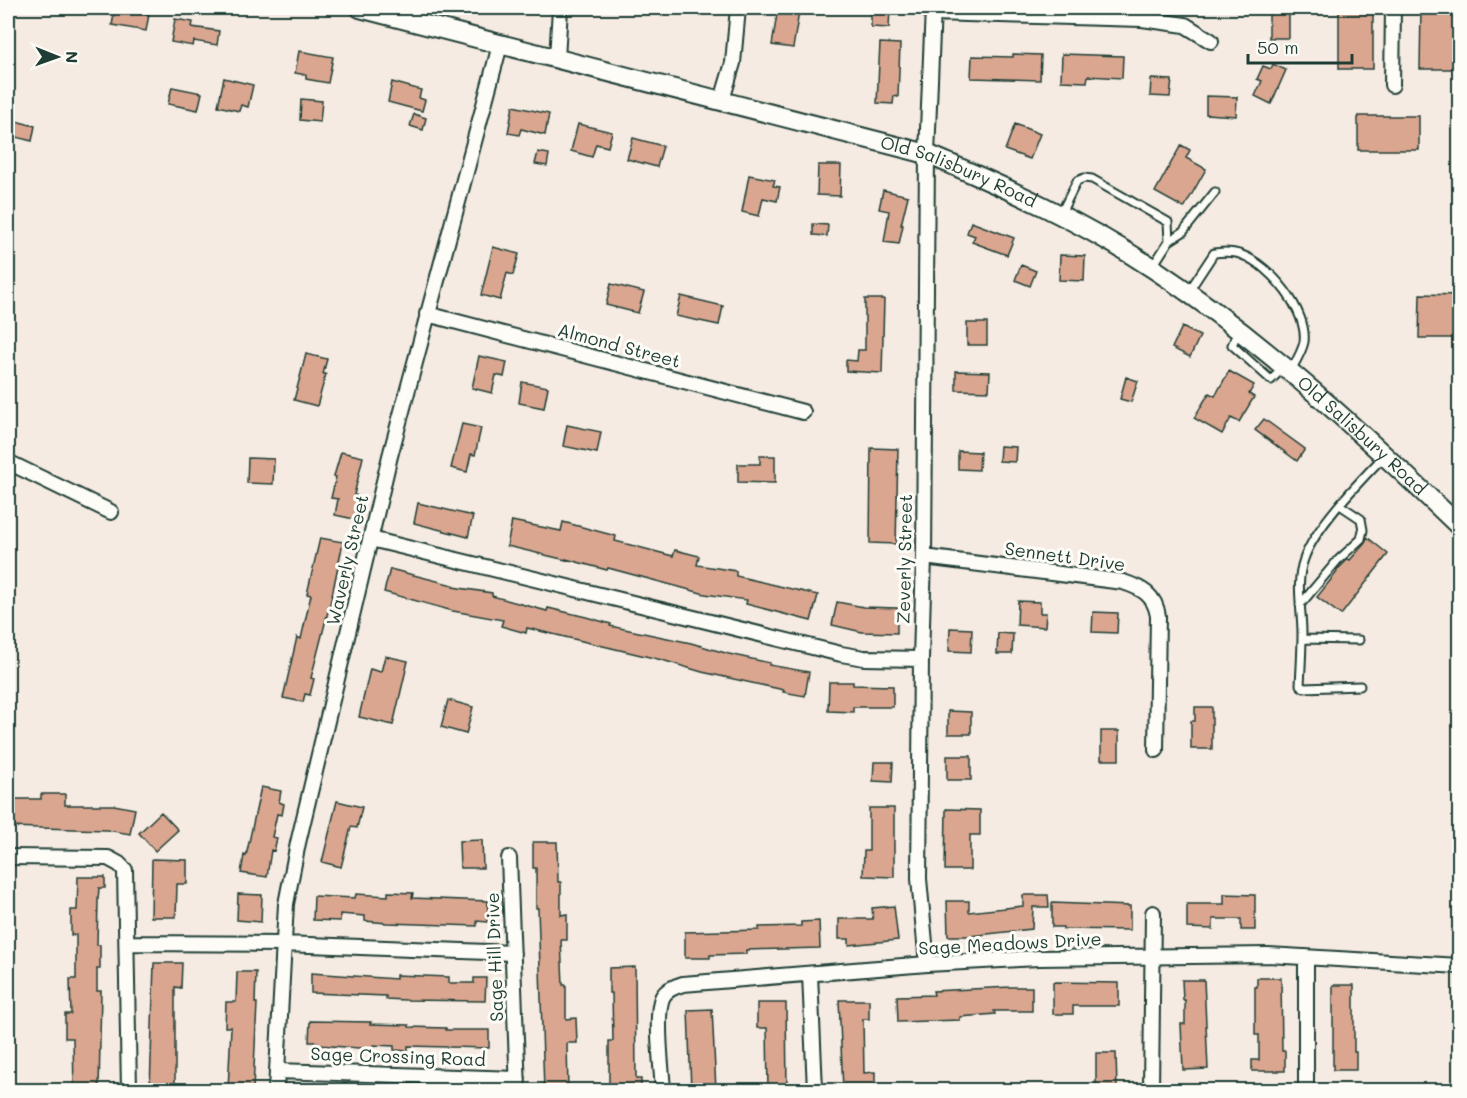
<svg xmlns="http://www.w3.org/2000/svg" width="1467" height="1098" viewBox="0 0 1467 1098" font-family="Mali,sans-serif">
  <style>
    .building { fill: #daa690; stroke: #1f3d34; stroke-width: 1.5 }
    .lines { fill: none; stroke-linecap: round; stroke-linejoin: round }
    .service-casing { stroke: #1f3d34; stroke-width: 11 }
    .minor-casing { stroke: #1f3d34; stroke-width: 18 }
    .secondary-casing { stroke: #1f3d34; stroke-width: 22 }
    .service { stroke: #fdfcf7; stroke-width: 7 }
    .minor { stroke: #fdfcf7; stroke-width: 14 }
    .secondary { stroke: #fdfcf7; stroke-width: 18 }
    .labels { text-anchor: middle; stroke-width: 6; stroke-linejoin: round; paint-order: stroke }
    .street-label { font-size: 18px; fill: #1f3d34; stroke: #fdfcf7 }
  </style>
  <rect width="100%" height="100%" fill="#f6ebe2"/>
  <filter id="ink" filterUnits="userSpaceOnUse"><feTurbulence type="fractalNoise" baseFrequency=".0167" numOctaves="2"/><feDisplacementMap in="SourceGraphic" scale="12" xChannelSelector="R" yChannelSelector="G"/><feConvolveMatrix kernelMatrix="1 2 1 2 8 2 1 2 1" color-interpolation-filters="sRGB"/></filter>
  <g filter="url(#ink)">
    <path class="building" d="M115,8L149,14L146,31L112,25Z
      M778,8L799,12L793,48L772,45Z
      M871,8H890L889,28L871,27Z
      M1269,8H1289V38H1269Z
      M1339,8H1373V69H1339Z
      M1421,8H1455V69H1420Z
      M175,19L193,22L192,27L219,31L217,45L194,41L193,46L171,42Z
      M880,43L900,44L898,97L894,96L893,104L877,103Z
      M299,51L333,57L328,83L306,79V75L295,73Z
      M1013,54L1041,55L1040,80L971,78L972,56L1013,57Z
      M1062,54L1123,56L1122,78L1088,76L1087,82L1061,81Z
      M1273,64L1286,70L1271,104L1255,96L1262,81L1257,79L1263,66L1271,69Z
      M224,78L253,85L248,107L241,105L239,111L218,106Z
      M1151,79L1172,80L1170,97L1150,96Z
      M392,82L421,90L419,98L425,100L422,111L388,102Z
      M172,87L202,93L198,110L168,104Z
      M1206,96L1237,97L1236,116L1206,114Z
      M301,99L322,101L320,122L300,120Z
      M513,106L549,114L545,135L521,129L519,135L508,133Z
      M414,114L426,118L423,130L410,126Z
      M1358,116H1419V150H1358Z
      M8,119L35,126L32,141L8,135Z
      M578,124L612,132L608,147L596,144L592,157L571,151Z
      M1015,124L1040,134L1030,159L1005,150Z
      M633,138L663,146L657,167L627,159Z
      M1181,145L1190,150L1186,158L1206,169L1184,208L1155,192Z
      M538,152L549,154L547,166L535,164Z
      M818,165H841L840,196L817,195Z
      M749,175L775,180L773,186L780,187L777,201L763,198L759,216L742,212Z
      M883,190L908,196L901,225H903L899,244L884,242L889,211L879,209Z
      M971,222L1014,238L1007,255L972,242L975,236L967,233Z
      M813,224L828,225L827,236L813,235Z
      M493,247L519,254L513,275L507,273L500,300L481,295Z
      M1060,255L1085,256L1084,281L1059,280Z
      M1021,265L1036,271L1030,286L1015,280Z
      M611,284L644,292L638,313L606,305Z
      M1420,294L1460,295V338H1419Z
      M681,296L723,306L719,325L676,316Z
      M865,299H884L882,373L846,371V360L857,361L858,350H865Z
      M967,323H987V345H967Z
      M1182,327L1200,336L1190,357L1172,348Z
      M306,354L327,359L323,374H326L317,406L294,400Z
      M479,356L507,362L504,377L496,375L492,393L472,388Z
      M956,371L990,372L989,391L956,390Z
      M1229,371L1254,385L1249,394L1254,397L1239,422L1231,418L1222,434L1194,418L1209,393L1215,396Z
      M1126,377L1138,381L1131,402L1120,399Z
      M522,382L548,387L544,408L519,403Z
      M1264,419L1305,449L1297,461L1255,430Z
      M462,424L481,428L475,455L471,454L467,472L451,468Z
      M567,425L601,432L597,453L563,446Z
      M1000,446L1016,447L1015,462L999,461Z
      M871,448L898,449L896,544L870,543Z
      M958,451L980,452L979,470L958,469Z
      M341,452L363,457L354,495L359,496L354,519L335,515L338,499L331,498L336,477L334,476Z
      M760,456H775V483L738,482V464H760Z
      M248,458L274,459L273,484L247,483Z
      M418,503L473,516L468,537L414,523Z
      M512,521L561,531L563,522L616,536L615,541L673,556L675,550L699,556L697,565L736,571V576L818,595L811,621L746,604L747,600L705,594L608,568L607,570L566,559V560L507,546Z
      M1367,537L1388,554L1341,615L1317,597L1337,572L1336,571L1348,559L1350,560L1365,543Z
      M320,538L343,542L331,600L311,678L314,679L310,695L305,694L303,702L283,698L297,637L301,639L311,595L307,594Z
      M390,569L453,585V587L492,593V596L547,611L548,608L586,617L611,624L610,626L691,643L729,654L770,663L769,665L809,672L805,696L783,692L784,690L702,672L662,660L527,628L526,633L501,626L503,620L453,611L384,592Z
      M1018,601L1040,602V613H1046L1045,627L1017,625Z
      M837,602L864,607L897,608V633L862,632L832,625Z
      M1093,612L1118,613L1117,633L1092,632Z
      M950,628L972,629L971,652L949,651Z
      M998,633L1013,634L1012,654H997Z
      M385,656L408,661L393,725L359,717L370,669L381,672Z
      M829,682H853V685L893,686V707H853V712L828,711Z
      M448,700L473,707L466,734L441,727Z
      M1195,707H1212V749H1191V721H1195Z
      M948,711L971,712V734H948Z
      M1101,731H1119V760H1101Z
      M947,756H971V780H947Z
      M874,762H893L892,782L873,781Z
      M261,787L281,791L279,802L284,804L282,815L277,814L272,837L277,838L274,851L271,850L267,877L241,873L244,855L246,856Z
      M41,794H65V805H114L135,809L130,834L107,830L8,827V799H41Z
      M337,801L362,807L357,828L351,827L341,867L322,862Z
      M869,808H894V877L863,876L864,851H869Z
      M946,809L980,810V835H970V870H945Z
      M161,812L178,830L155,851L139,833Z
      M482,840L483,868H460L459,841Z
      M533,842H557L558,882H561V915L567,914V940H561L563,985H566V1019L576,1018L577,1043H567L568,1090H544L538,908H536V868H533Z
      M152,859L187,860V884H177L176,917H151Z
      M78,877H105V888H99L98,900L97,945H100V969H97V991H101L99,1090H74L73,1038H65V1014H71L70,979H76V935H71V910H77Z
      M388,892L413,893L412,898L488,901L487,922L477,921V926L387,923L365,921V916L340,914V921L313,920L314,896L355,898L356,894L388,896Z
      M238,894L262,895L261,922L237,920Z
      M1224,894L1255,895V930H1241V919H1213V929L1187,928V904H1224Z
      M1023,895H1048L1049,907H1033L1032,929L970,936H948L947,901H969V912L1023,906Z
      M1052,903L1130,906V930L1063,929V927H1052Z
      M894,906L898,940L849,945V939H839V919H873L872,908Z
      M819,921L820,948L746,950V954L710,955V958H685V932L759,930V927L801,926V922Z
      M154,963H182L181,988L175,987V1090H150Z
      M635,967L636,1079H641V1090H609V1041H613L612,993H609V968Z
      M237,972H256L255,1003H257L253,1090H228L231,1027H225L226,1002H236Z
      M311,973L396,979V975L449,977V983H474V978H486L485,1001L405,1000L386,999V996L311,993Z
      M1257,978H1281L1282,1051H1285V1071H1252V1060H1259V1035H1255V987H1257Z
      M1182,980H1204L1208,1069L1183,1070L1181,1024H1185V1000H1183Z
      M1053,982L1119,983V1006H1073V1014H1053Z
      M1333,985H1354V1052H1356V1070H1333Z
      M1011,987H1032V1011H994L995,1014L960,1017V1020L898,1022L897,996L934,995L933,991Z
      M839,1000H869V1019H863L864,1073L875,1072V1090H843Z
      M757,1003H786L787,1090H768L767,1028H757Z
      M712,1009L716,1090H691L688,1010Z
      M310,1021L371,1022L370,1024L409,1025V1027L446,1028V1030H489V1048L408,1046V1051L394,1050V1046L373,1045V1049L318,1045V1042H309Z
      M1096,1053H1116L1117,1090H1096Z"/>
    <g class="lines">
      <defs>
        <path id="service" d="M1061,213L1077,181L1084,178L1092,179L1168,222L1169,241L1153,266
          M1169,241L1183,232L1215,192
          M1189,291L1214,253C1223,252 1233,251 1242,255C1270,265 1308,311 1304,342C1302,352 1295,363 1290,372
          M1238,332L1232,345L1271,380L1283,368
          M1300,605L1337,561L1361,539L1363,530L1361,519L1340,505
          M1302,639L1359,640
          M1360,686L1304,688L1300,685C1301,668 1302,650 1302,633C1302,609 1295,583 1304,559C1315,527 1359,482 1383,457"/>
        <path id="minor" d="M933,13L1142,19L1185,25L1211,41
          M557,59L560,8
          M1392,85L1393,8
          M722,100L733,63L738,8
          M427,314L803,412
          M8,462L111,512
          M371,539L841,654L864,658L921,659
          M924,557L1123,582C1142,588 1155,595 1158,616L1156,750
          M8,857L108,858L119,864L125,870L129,1090
          M509,858L518,1090
          M127,943L284,944L513,953
          M1306,957V1090
          M927,964L919,879L921,659L924,557L927,154L933,8
          M810,974L815,1090
          M277,1071L518,1079
          M276,1090L286,904L298,843L390,456L500,45
          M663,1090C662,1070 654,1012 663,996C667,989 676,986 683,984L927,964L1039,958L1268,955L1460,966
          M1151,1090L1153,913"/>
        <g id="secondary">
          <path id="s1" d="M360,8L927,154C1005,187 1083,222 1154,269C1266,343 1363,434 1460,527"/>
        </g>
      </defs>
      <use href="#service" class="service-casing"/>
      <use href="#minor" class="minor-casing"/>
      <use href="#secondary" class="secondary-casing"/>
      <use href="#service" class="service"/>
      <use href="#minor" class="minor"/>
      <use href="#secondary" class="secondary"/>
    </g>
  </g>
  <g class="labels">
    <g class="street-label">
      <text dy="6" stroke="none"><textPath href="#s1" startOffset="621">Old Salisbury Road</textPath></text>
      <text transform="translate(619 346) rotate(15)" y="6">Almond Street</text>
      <text dy="6" stroke="none"><textPath href="#s1" startOffset="1107">Old Salisbury Road</textPath></text>
      <text transform="translate(1065 557) rotate(8)" y="6">Sennett Drive</text>
      <text transform="translate(905 559) rotate(-89)" y="6">Zeverly Street</text>
      <text transform="translate(348 560) rotate(-77)" y="6">Waverly Street</text>
      <text transform="translate(1010 944) rotate(-3)" y="6">Sage Meadows Drive</text>
      <text transform="translate(495 957) rotate(-92)" y="6">Sage Hill Drive</text>
      <text transform="translate(398 1057) rotate(2)" y="6">Sage Crossing Road</text>
    </g>
  </g>
  <rect width="1467" height="1098" fill="none" stroke="#fdfcf7" stroke-width="30"/>
  <rect x="15" y="15" width="1437" height="1068" fill="none" stroke="#1f3d34" stroke-width="2" filter="url(#ink)"/>
  <g transform="translate(57 57) rotate(91)" stroke="#fdfcf7" stroke-width="4.5" paint-order="stroke">
  <path d="M0-4.5L10 22L0 15L-10 22Z" fill="#1f3d34"/>
  <text y="-9" font-size="16" font-weight="bold" text-anchor="middle" fill="#1f3d34">N</text>
  </g>
  <path d="M1248 54v9h104v-9" fill="none" stroke="#1f3d34" stroke-width="3"/>
  <text x="1257" y="54" font-size="18" fill="#1f3d34" stroke="#fdfcf7" stroke-width="4.5" paint-order="stroke">50 m</text>
</svg>
